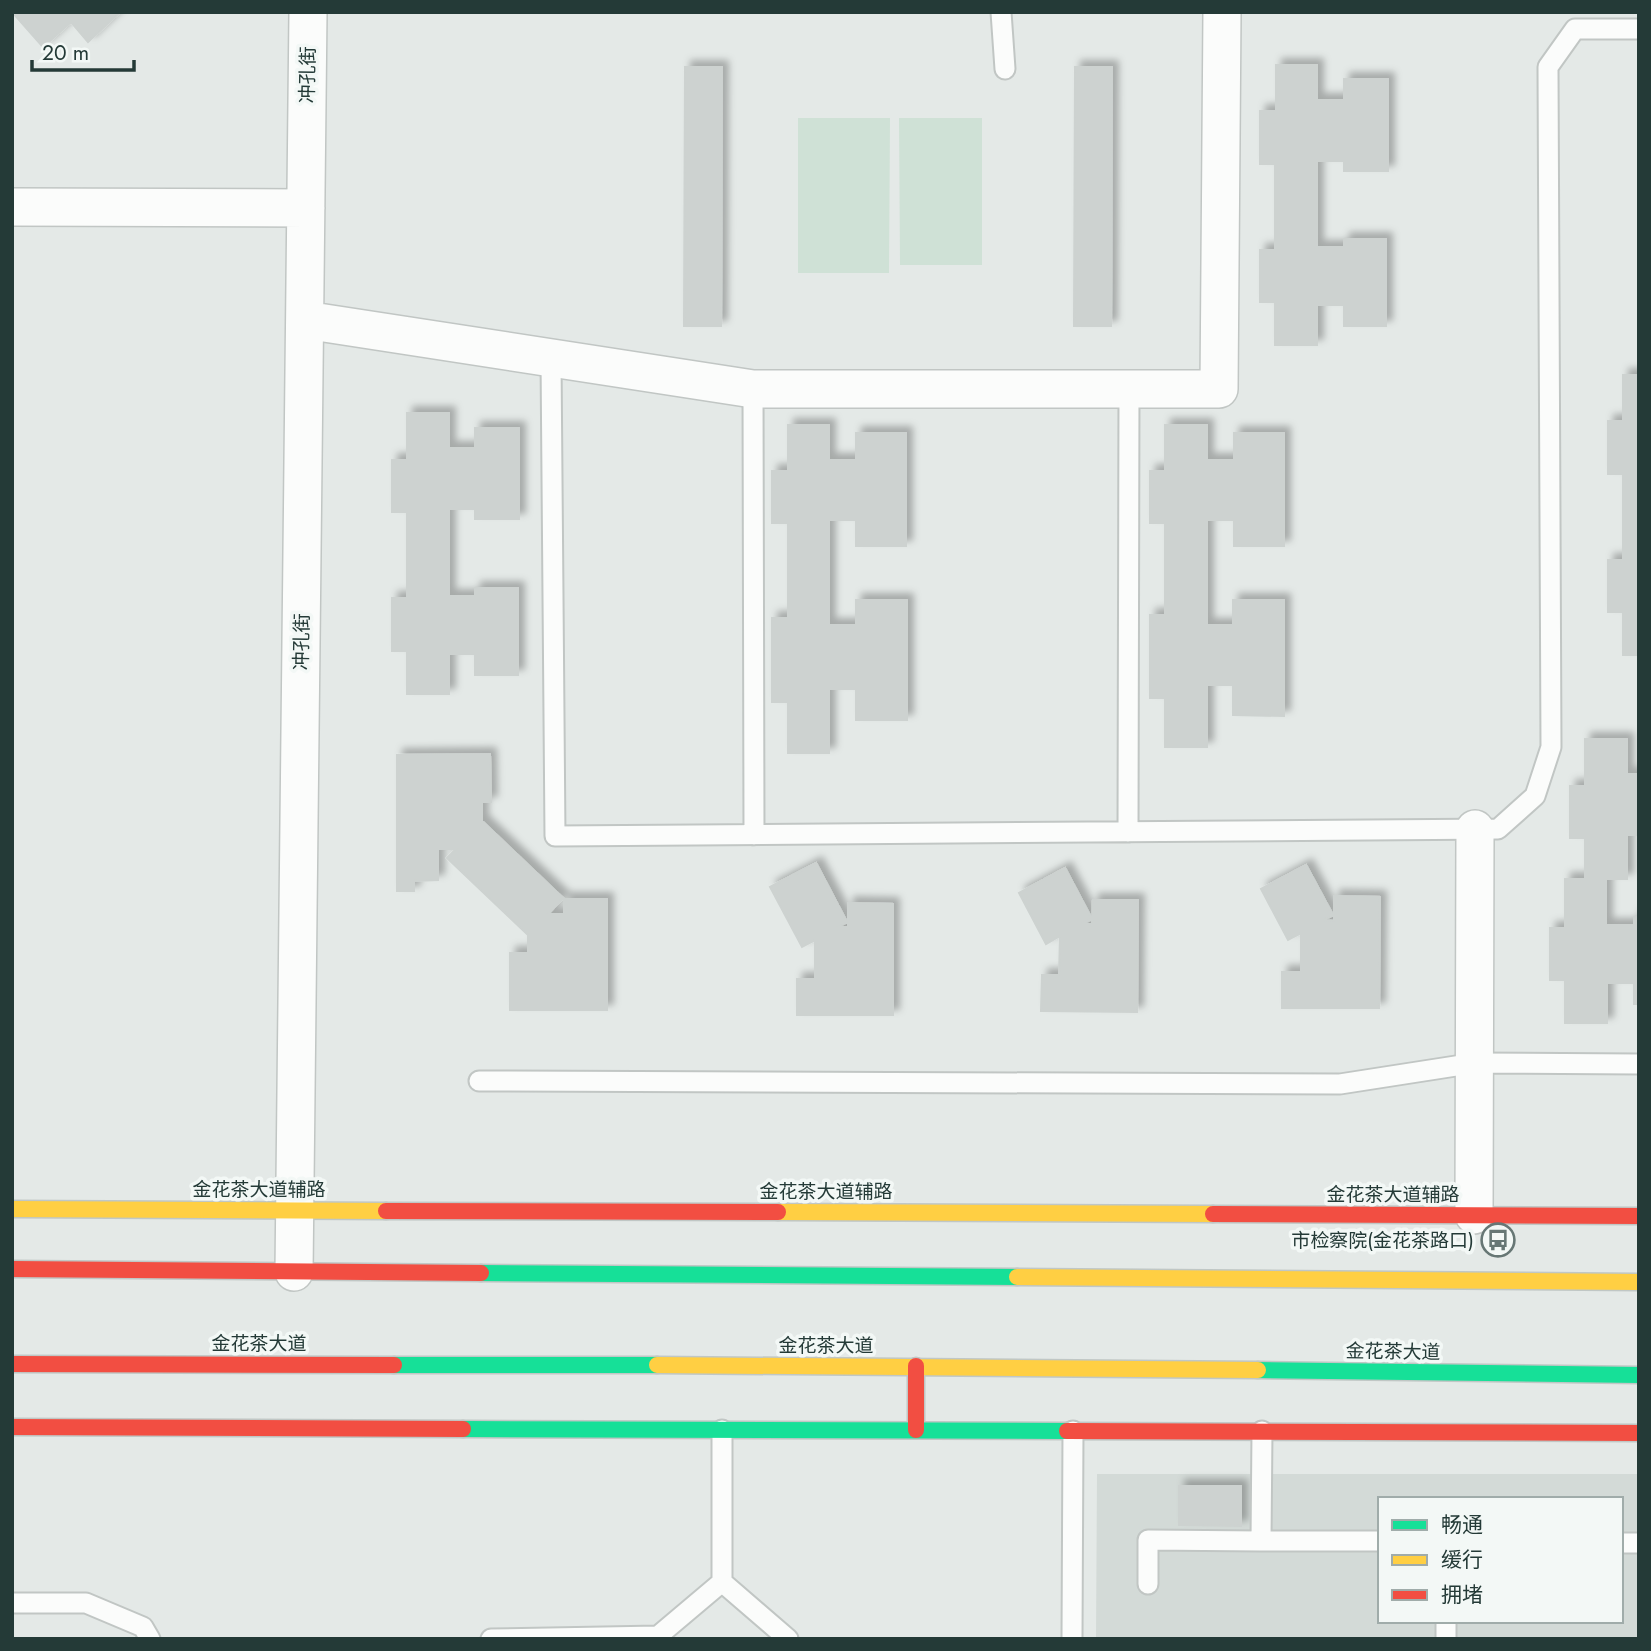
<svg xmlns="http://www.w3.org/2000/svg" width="1651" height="1651" viewBox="0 0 1651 1651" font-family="Jost,'Noto Sans SC',sans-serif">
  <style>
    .built { fill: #d3dad7; fill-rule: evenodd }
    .green { fill: #cfe1d6 }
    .building { fill: #cdd2d0; stroke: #cdd2d0; stroke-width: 2; filter: url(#shadow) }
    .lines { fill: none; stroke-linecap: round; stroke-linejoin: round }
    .lane-casing { stroke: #c1c6c4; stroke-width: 23 }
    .street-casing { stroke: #c1c6c4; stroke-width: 40 }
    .fast-casing { stroke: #c0c7c5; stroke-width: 19 }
    .slow-casing { stroke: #c0c7c5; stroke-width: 19 }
    .jam-casing { stroke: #c0c7c5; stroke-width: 19 }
    .lane { stroke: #fbfcfb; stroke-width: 19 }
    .street { stroke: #fbfcfb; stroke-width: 37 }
    .fast { stroke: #16e098; stroke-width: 16 }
    .slow { stroke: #ffcf43; stroke-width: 16 }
    .jam { stroke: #f24e42; stroke-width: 16 }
    .labels { text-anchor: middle; stroke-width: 7; stroke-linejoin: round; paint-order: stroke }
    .street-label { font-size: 19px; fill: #243a37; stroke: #f3f8f6 }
    .poi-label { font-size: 19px; fill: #243a37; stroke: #f3f8f6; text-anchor: end }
  </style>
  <defs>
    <filter id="shadow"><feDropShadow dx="6" dy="-6" stdDeviation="3.5" flood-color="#0004"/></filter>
  </defs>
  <rect width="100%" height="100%" fill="#e4e9e7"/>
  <path class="built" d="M1097,1474H1639V1639H1096ZM1380,1499H1621V1621H1380Z"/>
  <path class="green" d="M798,118H890L889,273H798Z
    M899,118H982V265H900Z"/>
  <path class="building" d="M12,12H120L88,42L71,22L43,47Z
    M1276,65H1317V100H1344V79H1388V171H1344V161H1317V204H1275V164H1260V111H1276Z
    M685,67H722L721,326H684Z
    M1075,67H1112L1111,326H1074Z
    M1275,204H1317V247H1344V239H1386V326H1344V305H1317V345H1275V302H1260V250H1275Z
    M1623,375H1639V515H1623V474H1608V421H1623Z
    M407,413H449V448H475V428H519V519H475V509H449V553H407V512H392V460H407Z
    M788,425H829V460H856V433H906V546H856V520H829V564H788V523H772V471H788Z
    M1165,425H1207V460H1234V433H1284V546H1234V520H1207V564H1165V523H1150V471H1165Z
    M1623,515H1639V655H1623V612H1608V560H1623Z
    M407,553H449V596H475V588H518V675H475V654H449V694H407V651H392V598H407Z
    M788,564H829V625H856V600H907V720H856V689H829V753H788V702H772V618H788Z
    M1165,564H1207V625H1233V600H1284V716L1233,715V685H1207V747H1165V698H1150V615H1165Z
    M1585,739H1627V774H1639V835H1627V879H1585V838H1570V786H1585Z
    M490,754L491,802H482V821L563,898L548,914H564V899H607V1010H510V953H528V935L447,858L456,849H438V880L414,881V891H397V755Z
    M816,863L847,922L838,927H848V903L893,904V1015H797V979H815V940L802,947L770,887Z
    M1306,865L1333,915L1324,920L1334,921V896L1380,897L1379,1008H1282V972H1301V933L1288,940L1261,889Z
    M1065,868L1092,919L1082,924H1092L1093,900H1138L1137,1012L1041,1011L1042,975H1059L1060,936L1046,944L1019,893Z
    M1565,879H1606V925H1634V917H1639V1004H1634V983H1607V1023H1565V980H1550V928H1565Z
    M1179,1486H1241V1526L1179,1525Z"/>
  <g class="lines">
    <defs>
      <path id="lane" d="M1001,12L1005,69
        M551,358L555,836L1498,829L1535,796L1551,747L1548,67L1575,29H1639
        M753,389L754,835
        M1128,832L1129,389
        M479,1081L1340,1084L1475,1063L1639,1064
        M722,1430V1582
        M1261,1541H1380
        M1621,1543H1639
        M1148,1584V1540L1261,1541L1262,1431
        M12,1603H86L143,1627L150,1639
        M491,1639L658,1636L722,1582L788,1639
        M1072,1639L1073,1431
        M1446,1639V1621"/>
      <path id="street" d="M12,207L306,208
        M305,320L753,389H1219L1222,12
        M1474,1215L1475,829
        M294,1272L308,12"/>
      <path id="fast" d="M481,1273L1017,1277
        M394,1365H657
        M1258,1370L1639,1375
        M463,1429L1067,1431"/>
      <path id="slow" d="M12,1209L386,1211
        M778,1212L1213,1214
        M1017,1277L1639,1282
        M657,1365L1258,1370"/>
      <path id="jam" d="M386,1211L778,1212
        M1213,1214L1639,1216
        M12,1269L481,1273
        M12,1364L394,1365
        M916,1366V1430
        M12,1427L463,1429
        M1067,1431L1639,1433"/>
    </defs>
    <use href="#lane" class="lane-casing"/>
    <use href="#street" class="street-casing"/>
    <use href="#fast" class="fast-casing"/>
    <use href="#slow" class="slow-casing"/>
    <use href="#jam" class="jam-casing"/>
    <use href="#lane" class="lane"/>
    <use href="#street" class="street"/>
    <use href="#fast" class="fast"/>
    <use href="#slow" class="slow"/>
    <use href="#jam" class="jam"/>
  </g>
  <defs>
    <symbol id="bus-ring" viewBox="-11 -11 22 22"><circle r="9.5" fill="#f3f8f6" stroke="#677775" stroke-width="1.5"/><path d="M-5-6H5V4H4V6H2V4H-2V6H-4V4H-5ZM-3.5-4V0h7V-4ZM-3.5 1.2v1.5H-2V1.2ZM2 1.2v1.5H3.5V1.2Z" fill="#677775"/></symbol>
  </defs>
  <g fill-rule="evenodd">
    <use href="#bus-ring" x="1479" y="1221" width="38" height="38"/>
  </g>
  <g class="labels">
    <g class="street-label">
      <text transform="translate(307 75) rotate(-89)" y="7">冲孔街</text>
      <text transform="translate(301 642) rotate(-89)" y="7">冲孔街</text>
      <text x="259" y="1196">金花茶大道辅路</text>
      <text x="826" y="1198">金花茶大道辅路</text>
      <text x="1393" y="1201">金花茶大道辅路</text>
      <text x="259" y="1350">金花茶大道</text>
      <text x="826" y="1352">金花茶大道</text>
      <text transform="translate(1393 1351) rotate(1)" y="7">金花茶大道</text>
    </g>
    <g class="poi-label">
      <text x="1474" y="1247">市检察院(金花茶路口)</text>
    </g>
  </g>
  <rect width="1651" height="1651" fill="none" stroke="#243a37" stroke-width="28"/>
  <rect x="1378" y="1497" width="245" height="126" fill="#f3f8f6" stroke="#a0acaa" stroke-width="2"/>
  <rect x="1392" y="1520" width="35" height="10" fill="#16e098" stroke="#a0acaa" stroke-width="2"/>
  <text x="1441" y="1532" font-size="21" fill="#243a37">畅通</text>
  <rect x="1392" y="1555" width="35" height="10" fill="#ffcf43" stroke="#a0acaa" stroke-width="2"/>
  <text x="1441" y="1567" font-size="21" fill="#243a37">缓行</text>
  <rect x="1392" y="1590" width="35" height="10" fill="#f24e42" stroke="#a0acaa" stroke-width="2"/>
  <text x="1441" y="1602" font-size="21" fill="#243a37">拥堵</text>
  <path d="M32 60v10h102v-10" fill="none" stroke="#243a37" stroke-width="3.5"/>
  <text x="42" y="60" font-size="21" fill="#243a37" stroke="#f3f8f6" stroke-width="5" paint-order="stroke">20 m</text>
</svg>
